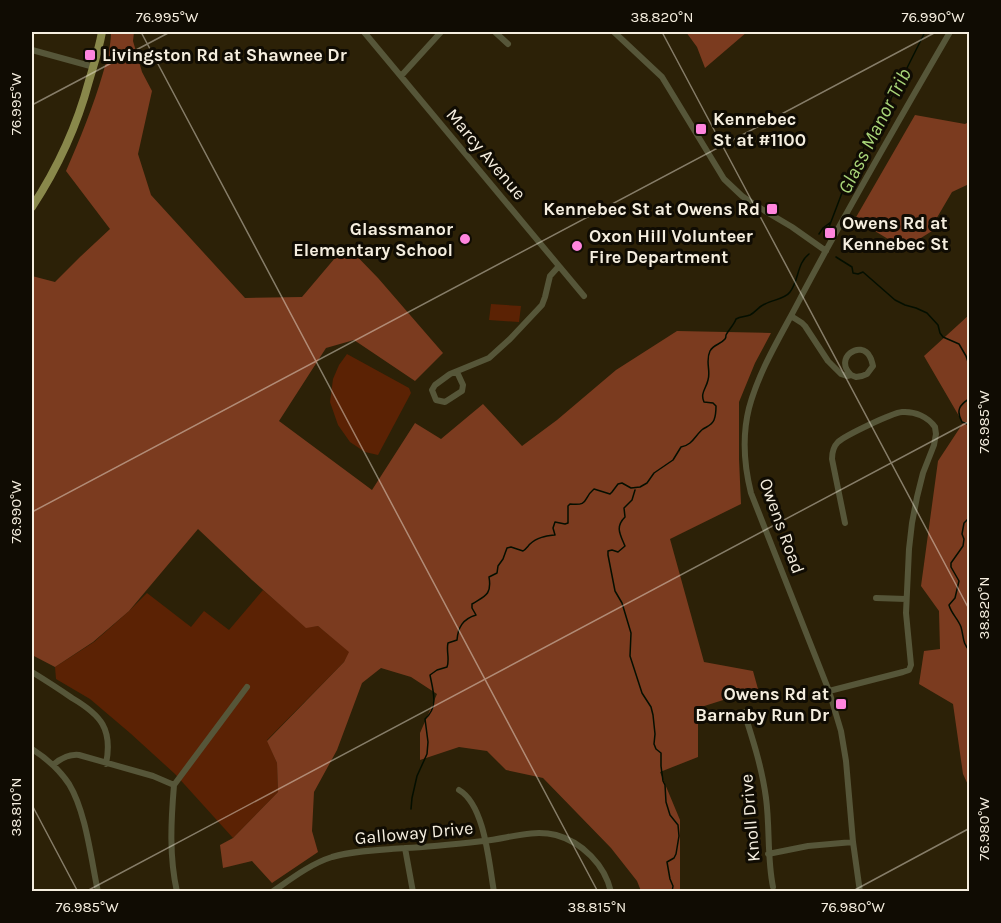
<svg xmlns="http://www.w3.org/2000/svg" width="1001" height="923" viewBox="0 0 1001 923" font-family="Karla,sans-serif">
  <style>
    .green { fill: #5b2204 }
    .forest { fill: #7b3b1f }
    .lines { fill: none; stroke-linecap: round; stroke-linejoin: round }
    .stream { stroke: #040f00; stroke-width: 1.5 }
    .minor { stroke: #565639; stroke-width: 6 }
    .major { stroke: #89884b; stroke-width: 8 }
    .ticks { fill: none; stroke: #f5eedf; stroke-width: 1.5; stroke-opacity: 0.45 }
    .poi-dot { fill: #ff85de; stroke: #100c03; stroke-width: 2 }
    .labels { text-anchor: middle; stroke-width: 6; stroke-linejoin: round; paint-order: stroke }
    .poi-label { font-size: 18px; font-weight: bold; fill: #f5eedf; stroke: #100c03; text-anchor: start }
    .street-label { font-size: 18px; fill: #f5eedf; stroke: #100c03 }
    .water-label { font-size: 20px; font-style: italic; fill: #a8d478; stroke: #100c03 }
    .neatline { fill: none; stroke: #f5eedf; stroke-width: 2 }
    .ticks-label { font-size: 15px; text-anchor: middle; fill: #f5eedf }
  </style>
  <rect width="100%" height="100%" fill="#2c2107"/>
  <path class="green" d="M491,304L521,306L519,322L489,320Z
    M347,354L409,388L411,393L378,455L365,452L350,442L338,425L330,402L333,379L339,365Z
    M263,590L306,627L318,626L350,652L344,662L267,740L277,763L278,792L233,838L175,774L130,733L90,699L56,679L55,667L94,642L129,611L147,593L191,627L204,611L229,630Z"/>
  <path class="forest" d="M111,32H134L133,41L142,72L152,91L138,154L151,195L245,298L302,297L346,245L378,278L443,353L415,381L354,340L326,348L279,421L372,490L415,423L441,439L483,404L522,446L557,420L616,370L677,331L771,333L755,363L739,402V459L741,504L670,539L704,662L753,671L758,689L698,708V757L660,772L680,820V891H641L637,881L611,848L543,778L506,770L487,751L459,747L420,760V733L437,694L411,677L381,668L362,683L337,750L314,792L312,831L318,852L272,883L252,861L223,868L220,845L233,838L278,792L277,763L267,741L344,662L349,652L318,626L306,628L252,580L198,529L129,611L93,642L55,667L32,655V276L55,282L80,257L110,229L66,171C80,139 93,107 103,73C107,60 111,46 111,32Z
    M686,32H747L705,68L697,47Z
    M915,115L965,124L969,122V184L952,192L935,221L940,226L913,243L893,242L855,219Z
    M969,315V787L963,774L953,704L919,684L924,651L940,649L939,611L921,586L938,461L963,423L924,356Z"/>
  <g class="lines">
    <path class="stream" d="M819,234L823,228L831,222
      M826,235L848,177L901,80L925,32
      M836,257L852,267L853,273L858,274L863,272L895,300L905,305L916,308L927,313L938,325L940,333L943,337L959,344L966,356L970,368
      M970,380L968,384L969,399C959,405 956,411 962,422L970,425
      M635,490L632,500L624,508L625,517C615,527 620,534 625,546L618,552L612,550L608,551V555L615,591L622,603L631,633L630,656L642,693L651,707L653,715L655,734L654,744L656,749L661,753V766L663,781L665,785L666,802L670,815L678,825L679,836L676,854L674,858L667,862L670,879L673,886L672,892
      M970,517L964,523L962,534L964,539L963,546L951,563V567L959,581L955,598L949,605C951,613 958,619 961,627C964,637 962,643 970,651
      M411,809L412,798L417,776L427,754L428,742L425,719C439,707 433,691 430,675L437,670L447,667C450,659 446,651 448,643L457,640C458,627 463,619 476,615L472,608V604C485,596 492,595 489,577L497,573L498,566L503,559L507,548L511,547L523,551C526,549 528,546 530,544C537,537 547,536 555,535L553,528L555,522L565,524L568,523V506L570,504C590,506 582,499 594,489L610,494L612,492L618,484L622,483L631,488L640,487L647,483L654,473L673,460L681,447C693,445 695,435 703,429C708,426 712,425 714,420C716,415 716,410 716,406L713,403L704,402C700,393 706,389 708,380C711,371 705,361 710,351C714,344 720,345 725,339C726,338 726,336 726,335C729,329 734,325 736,319C741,316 745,317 750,315C756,312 759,306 765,304C772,300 785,299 790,292C799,280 797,263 809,254"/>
    <path class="minor" d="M364,32L584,296
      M495,32L508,44
      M614,32L662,77L724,179L742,196L755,205L792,227L826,251
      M32,50L94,67
      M401,76L441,32
      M791,316L802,323L805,326L828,361L841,374L847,376L851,375L856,377L862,376L867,374L873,366C872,363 872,360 870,357C861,339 833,358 851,375
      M457,372L463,385L462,391L445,402L436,400L432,390L435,385L450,374L489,358L510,339L542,305L545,297L550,276L559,266
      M876,598L906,599
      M32,672C45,680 59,689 72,698C101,715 113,729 106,764
      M829,691L903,672L909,670L911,665L906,613L909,549L912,523L917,497L923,473L934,445L936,434L935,427C928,417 915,411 902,412C892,413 846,435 838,442C833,447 832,453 832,459L845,523
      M744,712C753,740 762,768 766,798C770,828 767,858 773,887
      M32,749C46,758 59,769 69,784C86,812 91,859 98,892
      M53,765C61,758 69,754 79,755L153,776L174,785
      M174,785L247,687
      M174,785C171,821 169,856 177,892
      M459,790C485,805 489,864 494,892
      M405,848L413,892
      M768,854L808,846L853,842
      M272,892C291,879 310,864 332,857C356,850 381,850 405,848C431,847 457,844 483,841C507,839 531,829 556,835C582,842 605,865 611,892
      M860,892L853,842L846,761L841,731L829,691L751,493C744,465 742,436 749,408C760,367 784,331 803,293C850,205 900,118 950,32"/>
    <path class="major" d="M32,207C57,169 77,126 89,81C94,64 99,49 102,32"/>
  </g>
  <path class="ticks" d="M141,32L598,892M662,32L970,611M32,105L170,32M32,512L936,32M32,805L78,892M85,892L970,421M851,892L970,828"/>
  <g class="poi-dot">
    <rect x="84" y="49" width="12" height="12" rx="3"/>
    <rect x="695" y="123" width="12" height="12" rx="3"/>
    <rect x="766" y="203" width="12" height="12" rx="3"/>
    <rect x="824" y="227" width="12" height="12" rx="3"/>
    <circle cx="465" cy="239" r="6"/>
    <circle cx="577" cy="246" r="6"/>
    <rect x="835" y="698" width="12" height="12" rx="3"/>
  </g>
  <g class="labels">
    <g class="poi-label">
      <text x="102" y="61">Livingston Rd at Shawnee Dr</text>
      <text x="713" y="125">Kennebec<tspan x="713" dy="21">St at #1100</tspan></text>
      <text x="760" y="215" text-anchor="end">Kennebec St at Owens Rd</text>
      <text x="842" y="229">Owens Rd at<tspan x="842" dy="21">Kennebec St</tspan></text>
      <text x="453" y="235" text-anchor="end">Glassmanor<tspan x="453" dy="21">Elementary School</tspan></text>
      <text x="589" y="242">Oxon Hill Volunteer<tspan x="589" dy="21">Fire Department</tspan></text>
      <text x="829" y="700" text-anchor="end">Owens Rd at<tspan x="829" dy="21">Barnaby Run Dr</tspan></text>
    </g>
    <g class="street-label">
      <text transform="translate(486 154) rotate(50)" y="6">Marcy Avenue</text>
      <text transform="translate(782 526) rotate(70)" y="6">Owens Road</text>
      <text transform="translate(750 818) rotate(-95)" y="6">Knoll Drive</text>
      <text transform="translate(414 833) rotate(-5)" y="6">Galloway Drive</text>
    </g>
    <g class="water-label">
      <text transform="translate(874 131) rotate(-63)" y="7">Glass Manor Trib</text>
    </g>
  </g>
  <rect width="1001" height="923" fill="none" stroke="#100c03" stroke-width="66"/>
  <rect x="33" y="33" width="935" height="857" class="neatline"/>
  <g class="ticks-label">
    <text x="167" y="22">76.995°W</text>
    <text x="662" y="22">38.820°N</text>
    <text x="933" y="22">76.990°W</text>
    <text transform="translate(16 104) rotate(-90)" y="5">76.995°W</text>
    <text transform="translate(984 422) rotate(-90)" y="5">76.985°W</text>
    <text transform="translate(16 512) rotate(-90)" y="5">76.990°W</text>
    <text transform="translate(984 608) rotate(-90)" y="5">38.820°N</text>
    <text transform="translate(16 807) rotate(-90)" y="5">38.810°N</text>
    <text transform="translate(984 829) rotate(-90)" y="5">76.980°W</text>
    <text x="87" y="912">76.985°W</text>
    <text x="597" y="912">38.815°N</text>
    <text x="853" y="912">76.980°W</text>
  </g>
</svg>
